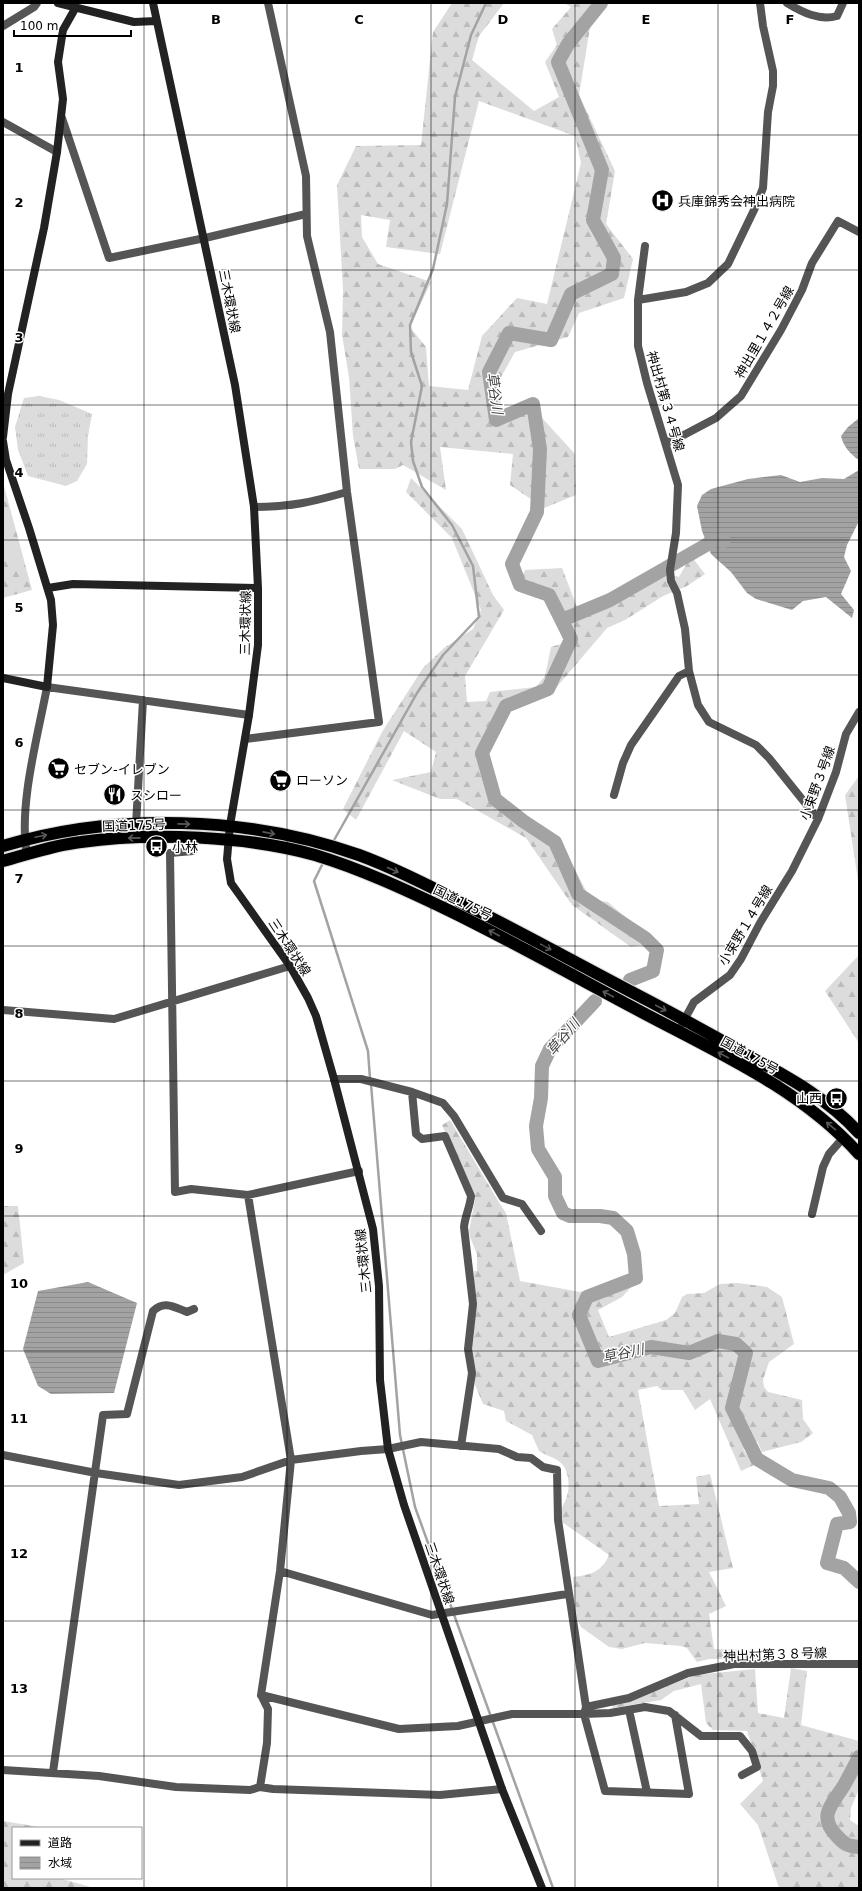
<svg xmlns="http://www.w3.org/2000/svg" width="862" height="1891" viewBox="0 0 862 1891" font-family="'DejaVu Sans','Noto Sans JP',sans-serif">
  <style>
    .grass { fill: url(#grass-tufts) }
    .forest { fill: url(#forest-firs); fill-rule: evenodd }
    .pitch { fill: #dcdcdc }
    .water { fill: url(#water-rules) }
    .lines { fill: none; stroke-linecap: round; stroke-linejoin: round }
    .stream { stroke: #a3a3a3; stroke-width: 2.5 }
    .river { stroke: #a3a3a3; stroke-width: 14 }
    .highway-casing { stroke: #dbdbdb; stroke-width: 14 }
    .street { stroke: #555; stroke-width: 8 }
    .secondary { stroke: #222; stroke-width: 8 }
    .highway { stroke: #000; stroke-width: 12 }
    .oneway { stroke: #595959 }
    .grid { fill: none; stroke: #000; stroke-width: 1; stroke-opacity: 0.55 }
    .labels { text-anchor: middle; stroke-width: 3; stroke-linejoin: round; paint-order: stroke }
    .poi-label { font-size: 13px; fill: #000; stroke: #fff; text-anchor: start }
    .street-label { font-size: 13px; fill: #000; stroke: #fff }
    .water-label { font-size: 14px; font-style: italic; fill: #444; stroke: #fff }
    .grid-label { font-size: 13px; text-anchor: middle; font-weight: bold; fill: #000; stroke: #fff; stroke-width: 3; stroke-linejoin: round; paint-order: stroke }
  </style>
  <defs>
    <pattern id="grass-tufts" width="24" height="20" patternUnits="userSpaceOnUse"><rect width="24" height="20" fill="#dcdcdc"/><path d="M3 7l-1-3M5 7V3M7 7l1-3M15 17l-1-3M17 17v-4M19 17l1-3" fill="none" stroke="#bbb"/></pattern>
    <pattern id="forest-firs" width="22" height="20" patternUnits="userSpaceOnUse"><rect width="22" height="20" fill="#dcdcdc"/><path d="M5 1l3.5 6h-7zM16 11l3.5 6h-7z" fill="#bbb"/></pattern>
    <pattern id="water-rules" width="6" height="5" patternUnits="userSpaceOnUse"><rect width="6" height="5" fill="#a3a3a3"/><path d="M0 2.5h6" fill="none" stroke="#8b8b8b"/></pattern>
  </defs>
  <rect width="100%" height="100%" fill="#fff"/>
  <path class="grass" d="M39,396L59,400L92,414L88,436L87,464L77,481L66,486L28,476L18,450L15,427L24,398Z"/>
  <path class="forest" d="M452,3H504L479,36L472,60L534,111L559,97L545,62L557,45L552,29L571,7L564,3H594L579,95L615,171L606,224L633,259L624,298L579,313L568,337L515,352L495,388L499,425L532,407L575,454L576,495L544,508L510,485L513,454L440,447L446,490L403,465L395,469H359L353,436L349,377L342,335L343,290L337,185L356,146L421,145L433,32ZM479,101L575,136L581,163L547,304L517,298L482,336L468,390L429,386L426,347L410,327L431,282L378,264L362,237L361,215L390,220L386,247L440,254Z
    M411,478L462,529L493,595L504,610L465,676L467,702L486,701L490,692L536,687L545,676L551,647L571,641L556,609V598L542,587L526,580L523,575L525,570L562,568L577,607L660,574L679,577L691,556L705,574L687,586L663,596L625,620L607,628L549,696L512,700L496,717L481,744L498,805L514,820L542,825L561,843L591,900L608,902L646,935L645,944L631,947L572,905L526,838L457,799H440L392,780L431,772L436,752L404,731L356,820L343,809L382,732L423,668L444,648L473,629L481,610L452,538L406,492Z
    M3,482L32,590L3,598Z
    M859,776V887L845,795Z
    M859,955V1043L825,991Z
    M450,1120L500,1204L506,1213L520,1281L580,1292L640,1270V1278L622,1297L598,1310L609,1337L666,1320L675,1313L682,1297L687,1294L704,1293L720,1284L738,1283L767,1287L782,1297L794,1344L769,1362L763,1380L764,1387L768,1392L802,1400L803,1419L813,1433L801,1442L762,1452L757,1441L743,1449L754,1465L741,1471L710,1399L695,1410L683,1390H662L657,1386L638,1390L659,1506L699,1504L696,1477L710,1474L733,1568L709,1572L726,1606L709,1614L714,1649L749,1650L762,1659H709L697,1662L687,1648L681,1646L645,1643L622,1649L609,1647L581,1627L575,1616L573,1577C590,1575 602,1572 609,1555L562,1522C559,1508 563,1508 567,1496C570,1487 569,1470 561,1463C556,1458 545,1455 539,1451L532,1435L506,1421L504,1411L483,1404L475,1385L470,1348L474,1271H477V1254L470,1237L469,1231L475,1200L442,1125Z
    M3,1206H18L24,1263L3,1275Z
    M791,1668L807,1671L801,1725L859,1741V1789L851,1808L850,1820L859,1826V1888H779L758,1825L740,1804L763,1781L747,1731L713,1730L706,1723L701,1684L674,1691L661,1700L613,1708L612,1704L661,1689L695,1675L755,1669L758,1713L784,1718Z
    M3,1821L46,1828H13V1878H59L94,1888H3Z"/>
  <path class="pitch" d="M3,506L21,557L3,562Z"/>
  <path class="water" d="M859,418V460C851,455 843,446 841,436L848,427Z
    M859,470V521L847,545L844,557L851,571L841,594L854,610L852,618L826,597L803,601L792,610L756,599L747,593L731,572L711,554L702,531L697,506L702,495L711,489L748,479L781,475L800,482L822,478L844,479Z
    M88,1282L137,1303L114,1393L51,1394L38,1386L23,1349L38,1291Z"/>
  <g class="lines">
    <path class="stream" d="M333,842L417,693L443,655L479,617L473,566L452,525L422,487L413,461L411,442L422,386L411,352L410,325L433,269L447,204L455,97L471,35L486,3
      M324,861L314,881L368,1051L370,1079
      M371,1084L400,1435L415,1507L553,1888"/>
    <path class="river" d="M601,3L568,44L558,62L602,170L593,220L614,258L612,274L571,294L551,340L509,333L489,372L496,420L533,404L540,449L537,512L512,564L520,585L549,595L571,639L548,689L506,706L482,753L495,799L523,821L555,842L578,894L645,938L657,950L653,971L630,980
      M562,620L610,600L715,540L724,541
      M595,1001L550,1049L542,1066L541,1098L536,1126L538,1149L555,1177V1196L563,1213L570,1216H600L613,1218L627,1231L634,1254L636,1278L587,1297L579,1315L598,1361L651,1347L689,1353L718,1341L736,1344L746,1353L732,1408L757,1459L792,1480L829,1488L840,1497L849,1513L850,1522L837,1524L827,1563L844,1568L859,1582
      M859,1757C854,1767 849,1777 843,1787C832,1804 818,1816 836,1835C844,1844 847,1846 859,1847"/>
    <defs>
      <path id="highway" d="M3,846C115,812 249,816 359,855C397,869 434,888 470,907C530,937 589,970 649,1001C681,1018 712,1035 744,1053C784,1075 828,1098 859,1133
        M3,861C29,854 54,845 81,842C150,832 248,836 315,855C361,869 404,889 446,909C510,940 572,975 634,1008C712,1050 799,1087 859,1154"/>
    </defs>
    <use href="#highway" class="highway-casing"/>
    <path class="street" d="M787,3C802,12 819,21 837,16L843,3
      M3,26L34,7L37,3
      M62,118L109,258L205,238L306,214
      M3,122L57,152
      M645,246L638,300V346L647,383L678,485L676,533L670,570L671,581L677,593L685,629L689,671L698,705L709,722L756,745L769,758L818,819
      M638,300L686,292L708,283L728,264L755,208L763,188L768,112L773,86V71L763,26L760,3
      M666,443L680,437L716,418L741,396L781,330L802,290L812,263L838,221L859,232
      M254,507C291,507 312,502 347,492
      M245,739L379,722L347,492L330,332L307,236L306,176L268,3
      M614,795L623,763L631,745L679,676L689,671
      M136,825L143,700
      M194,838L193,851L170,853L175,1192L191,1189L248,1195L359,1171
      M27,854C18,807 38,735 47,687L249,715
      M3,1010L114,1019L290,966
      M682,1024L694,1002L730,975L741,959L760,923L792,871L818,819L836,772L846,734L859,712
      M334,1079H361L412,1092L443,1103L454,1116L503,1198L522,1204L541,1231
      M412,1092L416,1134L422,1139L445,1136L471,1196C470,1207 465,1216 464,1227L473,1304L468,1349L472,1373L461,1446
      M248,1195L291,1460L280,1571L261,1695L268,1709L267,1743L260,1787
      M812,1214L823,1167L829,1154L844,1137
      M3,1455L96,1473L179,1485L242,1477L291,1460L361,1451L388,1449L421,1442L499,1449L517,1457L531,1458L543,1467L557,1470L558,1520L586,1707
      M280,1571L432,1615L567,1594
      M261,1695L399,1729L458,1726L512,1714H584L610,1713L645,1707L669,1711L701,1736H740L752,1751L757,1767L742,1775
      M629,1710L647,1792
      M675,1715L689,1794L605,1791L584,1714L586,1707L629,1698L688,1673L734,1664H859
      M3,1770L99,1776L176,1787L250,1790L260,1787L273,1789L440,1795L502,1789
      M53,1772L103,1415L127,1414L153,1311C164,1300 174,1307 187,1312L194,1309"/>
    <path class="secondary" d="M58,3L134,22L156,21
      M153,3L235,385L254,507L258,588V645L249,715L230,825L227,859L231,883L290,966L308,998L316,1016L334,1079L373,1229L379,1286L380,1380L388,1449L404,1505L502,1789L542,1888
      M3,437L8,394L44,228L57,152L63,99L58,62L63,30L76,7
      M3,441L6,460L29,528L51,600L53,625L47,687L3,678
      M48,588L73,584L258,588"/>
    <use href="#highway" class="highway"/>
  </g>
  <defs><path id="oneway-shaft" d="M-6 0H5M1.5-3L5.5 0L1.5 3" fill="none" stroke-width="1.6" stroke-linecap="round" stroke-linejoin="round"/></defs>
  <g class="oneway">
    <use href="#oneway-shaft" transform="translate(184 824) rotate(1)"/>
    <use href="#oneway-shaft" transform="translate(269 833) rotate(11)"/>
    <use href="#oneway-shaft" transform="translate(41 836) rotate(-12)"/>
    <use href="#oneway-shaft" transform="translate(134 838) rotate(179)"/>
    <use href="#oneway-shaft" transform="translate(393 870) rotate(24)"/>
    <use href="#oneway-shaft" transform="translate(494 933) rotate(-152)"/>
    <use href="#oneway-shaft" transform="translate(546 947) rotate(28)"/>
    <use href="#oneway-shaft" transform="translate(608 994) rotate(-152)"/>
    <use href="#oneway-shaft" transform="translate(661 1008) rotate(28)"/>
    <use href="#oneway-shaft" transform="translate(723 1055) rotate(-152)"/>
    <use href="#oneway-shaft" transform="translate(831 1126) rotate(-141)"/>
  </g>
  <path class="grid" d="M144,3V1888M287,3V1888M431,3V1888M575,3V1888M718,3V1888M3,135H859M3,270H859M3,405H859M3,540H859M3,675H859M3,810H859M3,946H859M3,1081H859M3,1216H859M3,1351H859M3,1486H859M3,1621H859M3,1756H859"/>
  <defs>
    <symbol id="hospital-disc" viewBox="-11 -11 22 22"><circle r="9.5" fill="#000" stroke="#fff"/><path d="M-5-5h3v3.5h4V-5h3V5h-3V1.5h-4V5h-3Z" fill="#fff"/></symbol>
    <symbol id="supermarket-disc" viewBox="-11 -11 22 22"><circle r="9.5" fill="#000" stroke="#fff"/><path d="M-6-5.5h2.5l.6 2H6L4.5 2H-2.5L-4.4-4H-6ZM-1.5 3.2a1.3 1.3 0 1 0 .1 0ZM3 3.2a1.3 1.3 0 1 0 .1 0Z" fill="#fff"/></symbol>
    <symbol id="restaurant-disc" viewBox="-11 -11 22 22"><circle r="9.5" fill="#000" stroke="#fff"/><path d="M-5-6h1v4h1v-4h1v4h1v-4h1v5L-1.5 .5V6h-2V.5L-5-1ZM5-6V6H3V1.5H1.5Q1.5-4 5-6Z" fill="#fff"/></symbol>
    <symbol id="bus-disc" viewBox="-11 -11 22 22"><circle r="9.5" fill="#000" stroke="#fff"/><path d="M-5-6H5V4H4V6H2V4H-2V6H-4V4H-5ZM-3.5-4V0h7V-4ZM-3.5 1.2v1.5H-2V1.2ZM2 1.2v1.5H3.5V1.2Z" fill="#fff"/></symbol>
  </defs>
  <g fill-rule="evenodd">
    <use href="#hospital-disc" x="650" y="188" width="25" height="25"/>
    <use href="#supermarket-disc" x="46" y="756" width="25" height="25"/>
    <use href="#supermarket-disc" x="268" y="768" width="25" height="25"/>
    <use href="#restaurant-disc" x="102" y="782" width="25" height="25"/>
    <use href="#bus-disc" x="144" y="834" width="25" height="25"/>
    <use href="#bus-disc" x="824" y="1086" width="25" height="25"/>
  </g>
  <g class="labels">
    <g class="poi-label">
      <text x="678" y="206">兵庫錦秀会神出病院</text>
      <text x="74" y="774">セブン-イレブン</text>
      <text x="296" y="785">ローソン</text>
      <text x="130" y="800">スシロー</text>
      <text x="172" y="852">小林</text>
      <text x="822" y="1103" text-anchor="end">山西</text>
    </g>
    <g class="street-label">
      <text transform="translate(230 301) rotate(79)" y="5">三木環状線</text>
      <text transform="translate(764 332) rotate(-60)" y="5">神出里１４２号線</text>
      <text transform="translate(666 401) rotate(74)" y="5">神出村第３４号線</text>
      <text transform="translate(245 623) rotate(-89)" y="5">三木環状線</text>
      <text transform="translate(817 783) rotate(-70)" y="5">小束野３号線</text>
      <text transform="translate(134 825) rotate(-2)" y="5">国道175号</text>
      <text transform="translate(463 902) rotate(26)" y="5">国道175号</text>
      <text transform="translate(745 925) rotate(-59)" y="5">小束野１４号線</text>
      <text transform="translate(290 947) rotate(57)" y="5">三木環状線</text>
      <text transform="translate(750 1055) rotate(29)" y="5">国道175号</text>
      <text transform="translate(363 1261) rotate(-96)" y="5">三木環状線</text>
      <text transform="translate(440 1573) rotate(71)" y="5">三木環状線</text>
      <text transform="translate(775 1654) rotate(-2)" y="5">神出村第３８号線</text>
    </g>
    <g class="water-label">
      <text transform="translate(495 393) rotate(82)" y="5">草谷川</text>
      <text transform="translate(563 1037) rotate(-50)" y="5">草谷川</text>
      <text transform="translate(623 1353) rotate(-12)" y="5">草谷川</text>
    </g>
  </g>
  <g class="grid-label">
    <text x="216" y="24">B</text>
    <text x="359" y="24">C</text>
    <text x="503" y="24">D</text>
    <text x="646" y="24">E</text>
    <text x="790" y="24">F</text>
    <text x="19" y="72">1</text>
    <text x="19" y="207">2</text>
    <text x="19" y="342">3</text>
    <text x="19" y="477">4</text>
    <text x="19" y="612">5</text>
    <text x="19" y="747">6</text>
    <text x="19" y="883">7</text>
    <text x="19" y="1018">8</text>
    <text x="19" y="1153">9</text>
    <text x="19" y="1288">10</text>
    <text x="19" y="1423">11</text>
    <text x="19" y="1558">12</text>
    <text x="19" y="1693">13</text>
  </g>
  <rect width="862" height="1891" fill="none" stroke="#000000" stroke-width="8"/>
  <rect x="12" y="1827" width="130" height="52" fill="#ffffff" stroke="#999999"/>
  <rect x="20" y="1840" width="20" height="6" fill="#222222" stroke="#999999"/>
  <text x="48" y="1847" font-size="12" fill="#000000">道路</text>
  <rect x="20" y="1857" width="20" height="12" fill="url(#water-rules)" stroke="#999999"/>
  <text x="48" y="1867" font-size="12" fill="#000000">水域</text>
  <path d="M14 30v6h117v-6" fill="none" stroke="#000000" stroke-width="2"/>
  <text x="20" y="30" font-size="12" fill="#000000" stroke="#ffffff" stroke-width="3" paint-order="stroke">100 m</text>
</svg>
